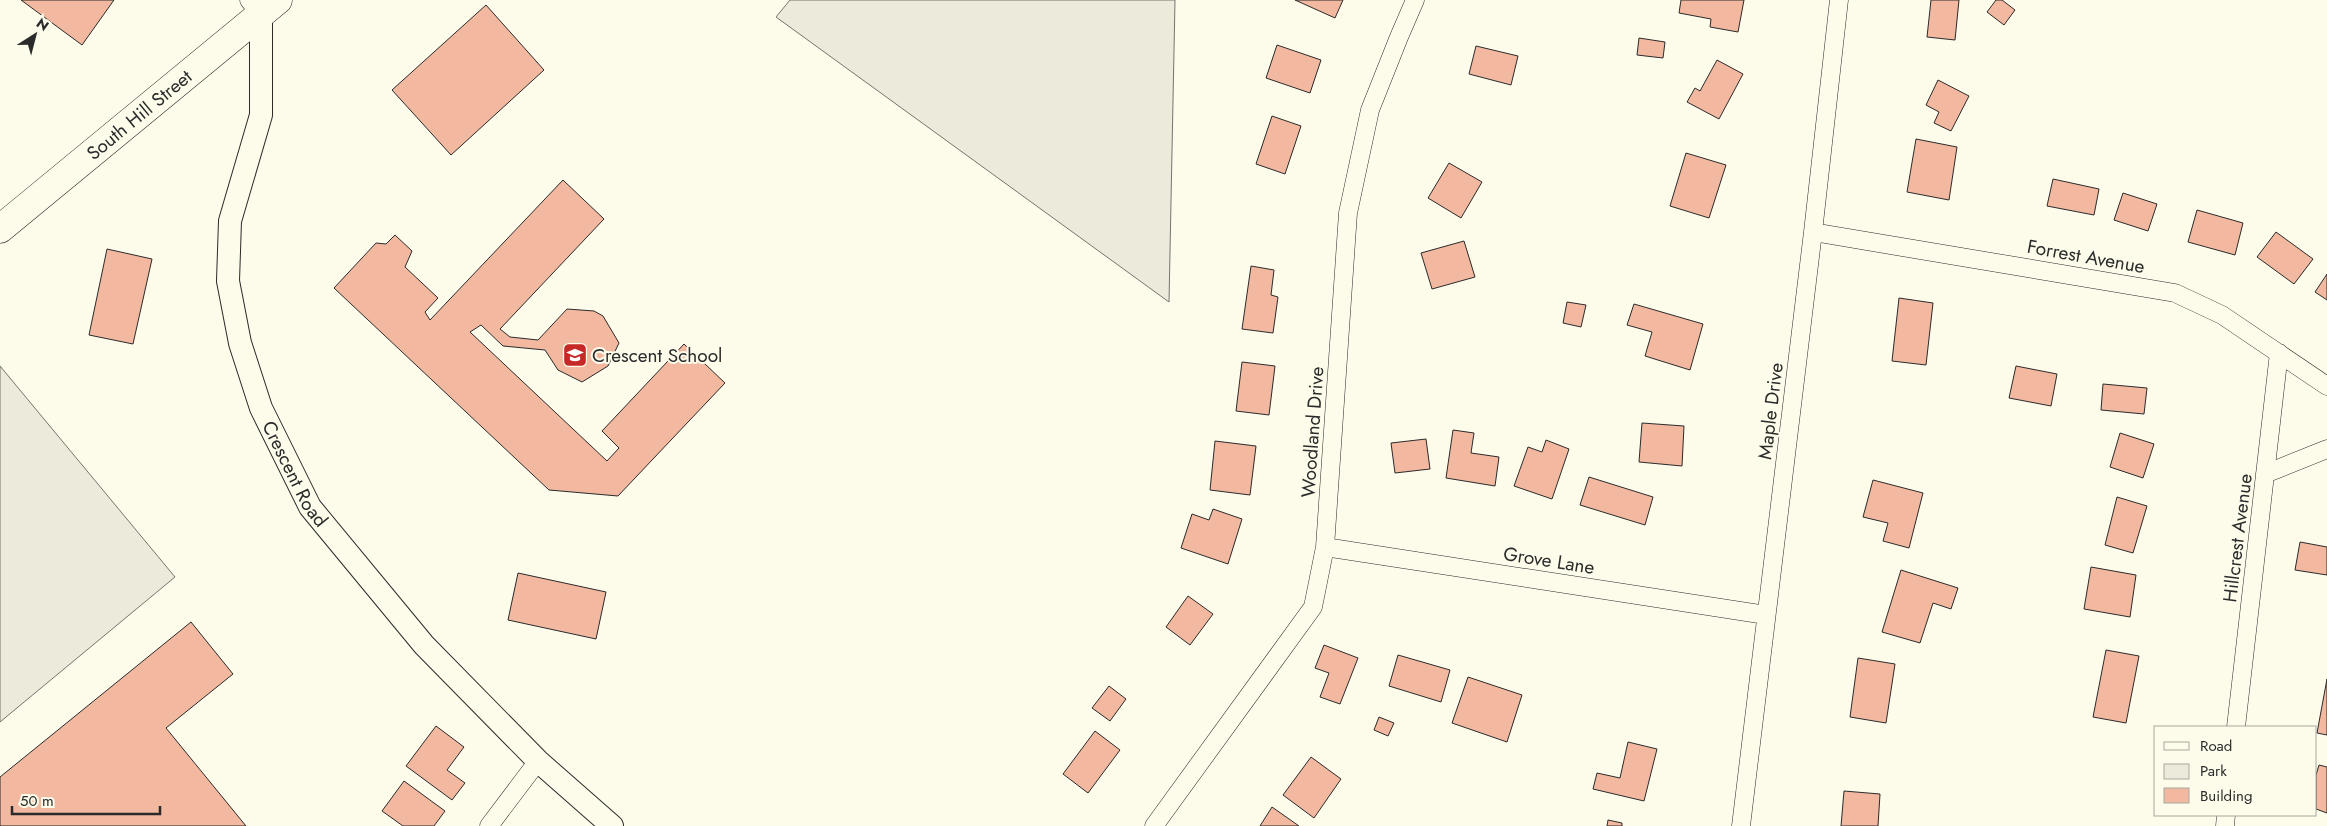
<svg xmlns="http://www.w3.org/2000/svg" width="2327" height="826" viewBox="0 0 2327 826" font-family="Jost,sans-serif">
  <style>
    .green { fill: #ecebdb; stroke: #74746e }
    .parking { fill: #eceadb; stroke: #74746e }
    .building { fill: #f2b8a0; stroke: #2b2b2b }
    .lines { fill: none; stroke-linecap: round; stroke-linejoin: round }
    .minor-casing { stroke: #2b2b2b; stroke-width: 19 }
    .tertiary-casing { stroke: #2b2b2b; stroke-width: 24 }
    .primary-casing { stroke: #2b2b2b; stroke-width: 29 }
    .minor { stroke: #fdfbea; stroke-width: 18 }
    .tertiary { stroke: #fdfbea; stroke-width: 22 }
    .primary { stroke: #fdfbea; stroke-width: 28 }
    .labels { text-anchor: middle; stroke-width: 4; stroke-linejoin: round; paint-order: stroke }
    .street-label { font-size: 19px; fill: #2b2b2b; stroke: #fdfbea }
    .poi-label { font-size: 19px; fill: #2b2b2b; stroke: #fdfbea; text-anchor: start }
  </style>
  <rect width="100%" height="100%" fill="#fdfbea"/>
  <path class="green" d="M790,0H1175L1169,302L776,17Z"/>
  <path class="parking" d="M0,366L175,577L0,722Z"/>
  <path class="building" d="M21,0H114L82,45Z
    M1295,0H1343L1335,18Z
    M1681,0H1744L1738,32L1710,27L1711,19L1679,13Z
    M1931,0H1959L1955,40L1927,37Z
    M1996,0H2002L2015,10L2004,25L1987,12Z
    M486,5L544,70L451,155L392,90Z
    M1639,38L1665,42L1663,58L1637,55Z
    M1277,45L1321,60L1310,93L1266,78Z
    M1476,46L1518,56L1511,85L1469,74Z
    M1717,60L1743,74L1719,119L1687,102L1695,88L1700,91Z
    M1938,80L1969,96L1951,131L1934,123L1939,112L1926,105Z
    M1272,116L1301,126L1285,174L1256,164Z
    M1916,139L1957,147L1949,200L1907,192Z
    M1686,153L1726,165L1709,218L1670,206Z
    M1449,163L1482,182L1461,218L1428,198Z
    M2053,179L2099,189L2094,215L2047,206Z
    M563,180L604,219L500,329L510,337L538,340L567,309L594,311L603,316L619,343L608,366L582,382L558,370L545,350L503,346L481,325L470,332L607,461L619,448L602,431L684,344L725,383L618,496L549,490L334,288L376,243L386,244L395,235L412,251L405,267L438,298L425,312L430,320Z
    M2123,193L2157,204L2148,231L2114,220Z
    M2197,210L2243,223L2235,255L2188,242Z
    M2276,232L2313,259L2294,284L2257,257Z
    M1464,241L1475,277L1432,289L1421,253Z
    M107,249L152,259L133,344L89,335Z
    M1251,266L1274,270L1271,295L1278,297L1273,333L1242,329Z
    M2327,274V300L2315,292Z
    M1899,298L1933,303L1926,365L1892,361Z
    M1567,302L1586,305L1581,327L1563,323Z
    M1634,304L1703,324L1690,370L1645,356L1652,332L1627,325Z
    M1242,362L1275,366L1269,415L1236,411Z
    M2016,366L2057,374L2051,406L2009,398Z
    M2103,384L2147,388L2144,414L2101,410Z
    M1642,423L1684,426L1682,466L1639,462Z
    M1453,430L1474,433L1471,453L1499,457L1495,486L1446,478Z
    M2120,433L2154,444L2143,478L2110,467Z
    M1426,439L1430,469L1395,473L1391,443Z
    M1546,440L1569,449L1552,499L1514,486L1528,447L1542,452Z
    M1215,441L1256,446L1250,495L1210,490Z
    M1589,477L1653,497L1645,525L1580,505Z
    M1873,480L1923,493L1909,548L1883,541L1888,523L1863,517Z
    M2117,497L2147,506L2133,553L2105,545Z
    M1213,509L1242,519L1228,564L1181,548L1192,514L1209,520Z
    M2300,542L2327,547V575L2295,570Z
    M2091,567L2136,575L2130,617L2084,609Z
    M1901,570L1958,588L1951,609L1933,603L1920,643L1882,632Z
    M518,573L606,592L596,639L508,620Z
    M1188,596L1213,614L1190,645L1166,627Z
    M191,622L233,674L166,728L246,826H0V777Z
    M1324,645L1358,658L1340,704L1320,697L1329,673L1315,668Z
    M2106,650L2139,656L2126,723L2093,717Z
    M1398,655L1450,670L1441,702L1389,686Z
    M1858,658L1895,664L1886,723L1850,717Z
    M1468,677L1522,695L1507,742L1452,723Z
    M2327,679V735L2317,733Z
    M1109,686L1126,699L1110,721L1092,708Z
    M1379,717L1394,723L1388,736L1374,730Z
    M436,726L464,747L447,770L465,783L452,800L406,766Z
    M1095,731L1120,750L1088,793L1063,774Z
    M1628,742L1657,749L1644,801L1593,789L1597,773L1620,778Z
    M1311,757L1341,779L1314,818L1283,795Z
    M2319,765L2327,767V813L2316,809V775Z
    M404,781L445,811L434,826H403L382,811Z
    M1844,791L1880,794L1878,826H1841Z
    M1272,807L1299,826H1260Z
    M1608,820L1622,823V826H1607Z"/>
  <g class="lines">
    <defs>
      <path id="minor" d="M249,0L261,15
        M1813,232L2175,293L2222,315L2327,386
        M2265,474L2327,449
        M1325,547L1766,615
        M2236,727L2279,353
        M489,826L538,761
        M1154,826L1313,607L1325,547L1348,213L1370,110L1399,37L1415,0
        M1741,826L1813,232L1839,0
        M2225,826L2226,815"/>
      <g id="tertiary">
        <path id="s1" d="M261,15V115L230,221L228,281L240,343L261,408L310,507L424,645L538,761L612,826"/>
      </g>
      <g id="primary">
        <path id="s2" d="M0,229L278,0"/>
      </g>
    </defs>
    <use href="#minor" class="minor-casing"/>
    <use href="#tertiary" class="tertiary-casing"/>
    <use href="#primary" class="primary-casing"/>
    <use href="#minor" class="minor"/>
    <use href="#tertiary" class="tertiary"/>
    <use href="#primary" class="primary"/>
  </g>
  <defs>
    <symbol id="school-square" viewBox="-11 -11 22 22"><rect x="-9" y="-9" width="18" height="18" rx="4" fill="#c62828" stroke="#fdfbea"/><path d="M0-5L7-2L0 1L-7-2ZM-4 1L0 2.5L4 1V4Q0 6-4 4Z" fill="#fff"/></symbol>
  </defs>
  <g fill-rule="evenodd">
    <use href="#school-square" x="561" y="341" width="28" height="28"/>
  </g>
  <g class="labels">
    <g class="street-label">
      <text dy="7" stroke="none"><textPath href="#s2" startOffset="180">South Hill Street</textPath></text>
      <text transform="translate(2086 256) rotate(10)" y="7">Forrest Avenue</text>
      <text transform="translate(1770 411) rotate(-83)" y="7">Maple Drive</text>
      <text transform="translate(1312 432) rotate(-86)" y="7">Woodland Drive</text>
      <text dy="7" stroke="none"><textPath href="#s1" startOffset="476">Crescent Road</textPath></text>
      <text transform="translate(2237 538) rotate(-83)" y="7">Hillcrest Avenue</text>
      <text transform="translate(1549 560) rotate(9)" y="7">Grove Lane</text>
    </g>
    <g class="poi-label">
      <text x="592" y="362">Crescent School</text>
    </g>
  </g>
  <rect x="2154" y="726" width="162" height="90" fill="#fdfbea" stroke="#a9a89e"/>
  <rect x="2164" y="742" width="25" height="8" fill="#fdfbea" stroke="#a9a89e"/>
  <text x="2200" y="751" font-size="15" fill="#2b2b2b">Road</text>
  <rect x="2164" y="764" width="25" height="15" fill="#ecebdb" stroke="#a9a89e"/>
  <text x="2200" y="776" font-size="15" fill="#2b2b2b">Park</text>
  <rect x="2164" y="788" width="25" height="15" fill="#f2b8a0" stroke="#a9a89e"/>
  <text x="2200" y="801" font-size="15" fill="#2b2b2b">Building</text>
  <g transform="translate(35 35) rotate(36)" stroke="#fdfbea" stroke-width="4" paint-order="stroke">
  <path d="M0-4L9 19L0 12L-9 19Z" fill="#2b2b2b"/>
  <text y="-8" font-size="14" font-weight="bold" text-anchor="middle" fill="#2b2b2b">N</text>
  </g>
  <path d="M12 806v8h148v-8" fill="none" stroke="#2b2b2b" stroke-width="2.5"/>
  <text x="20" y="806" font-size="15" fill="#2b2b2b" stroke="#fdfbea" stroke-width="4" paint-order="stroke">50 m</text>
</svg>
